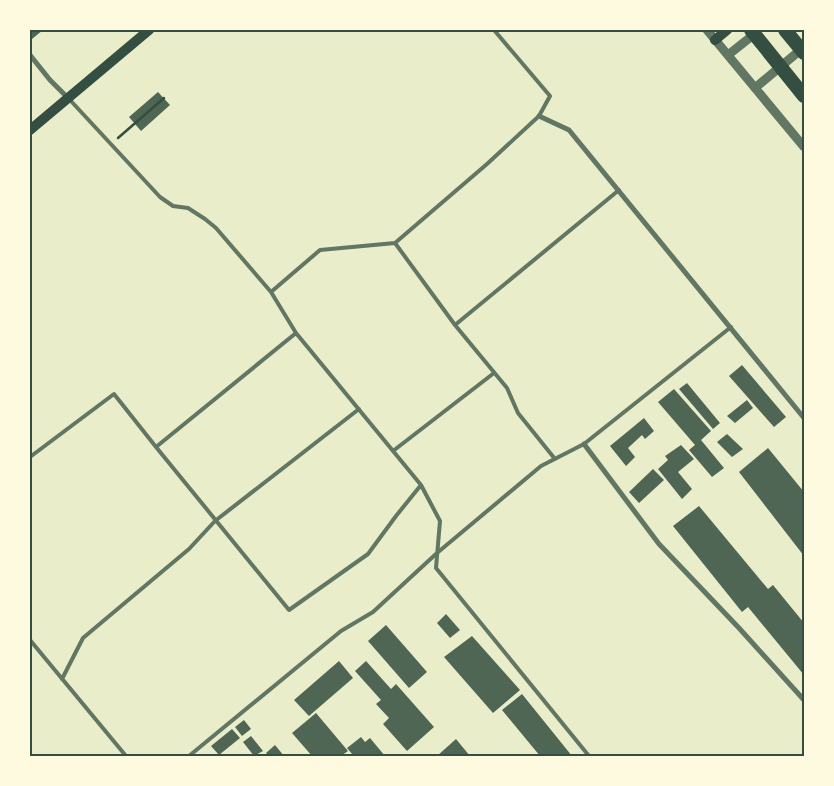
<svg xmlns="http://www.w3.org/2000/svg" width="834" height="786" viewBox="0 0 834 786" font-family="'Source Sans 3',sans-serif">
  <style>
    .building { fill: #4f6655 }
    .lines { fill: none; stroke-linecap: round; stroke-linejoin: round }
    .path { stroke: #344e41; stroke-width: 2.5 }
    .service { stroke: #617663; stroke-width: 4 }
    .minor { stroke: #617663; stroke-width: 5 }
    .tertiary { stroke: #617663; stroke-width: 9 }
    .secondary { stroke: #344e41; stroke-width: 10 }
    .trunk { stroke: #344e41; stroke-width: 14 }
    .neatline { fill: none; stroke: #344e41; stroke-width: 2 }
  </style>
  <rect width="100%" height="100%" fill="#e9edc9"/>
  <path class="building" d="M30,30H43L32,39L30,37Z
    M158,92L170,105L141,131L129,117Z
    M742,365L786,417L774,427L729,376Z
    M687,383L720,423L713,429L679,389Z
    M674,389L711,431L701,440L724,468L712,477L689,450L695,445L658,402Z
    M747,400L753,408L735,423L727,416Z
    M644,418L654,431L645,439L642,435L628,448L635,457L626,466L610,446Z
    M727,434L743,449L732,457L717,442Z
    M681,445L694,459L678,472L692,489L682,499L658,469L668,460L665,456Z
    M768,448L804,492V556L739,472Z
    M653,469L664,480L639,503L629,492Z
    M699,506L768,589L773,585L804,623V675L748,607L742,612L673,526Z
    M446,614L460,630L450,638L437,623Z
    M386,625L427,672L409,688L368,641Z
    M472,636L520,690L493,713L444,657Z
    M339,661L353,678L309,716L294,700Z
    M366,661L391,689L396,684L434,727L407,751L383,724L389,718L376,704L381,700L355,671Z
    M522,694L572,756H540L502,710Z
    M316,713L348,751L341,756H312L292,733Z
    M244,720L251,729L242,736L235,727Z
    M232,729L240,738L219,755L211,746Z
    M251,736L263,751L254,756L243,742Z
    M361,737L365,742L370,738L385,756H350L352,754L347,748Z
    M456,739L470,756H437Z
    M275,745L284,756H268L266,753Z"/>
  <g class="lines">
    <path class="path" d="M118,138L164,98"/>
    <path class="service" d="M70,100L160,197L173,206L188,208L205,219L216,228L271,292L296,333L421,485L440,521L436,568L589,756
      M395,243L455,325L507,388L518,413L555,459
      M271,292L320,250L395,243L487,164L539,116L550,96L494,30
      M455,325L619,190
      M156,447L289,610L368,554L396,516L421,485
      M393,451L494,373
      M30,457L114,394L156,447L296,333
      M30,640L126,756
      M62,679L83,638L189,549L215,521L359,409
      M189,756L341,631L373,612L437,553L541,466L584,444L731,327"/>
    <path class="minor" d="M30,55L50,80L68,98
      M539,116L569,130L804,418
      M584,444L659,544L739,628L804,700"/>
    <path class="tertiary" d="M707,30L804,147
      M728,55L757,32
      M755,88L804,47"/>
    <path class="secondary" d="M715,40L727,30
      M30,130L149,30"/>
    <path class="trunk" d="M751,30L804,96
      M785,30L804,53"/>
  </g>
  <rect width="834" height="786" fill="none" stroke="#fefae0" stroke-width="62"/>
  <rect x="31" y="31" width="772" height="724" class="neatline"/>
</svg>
